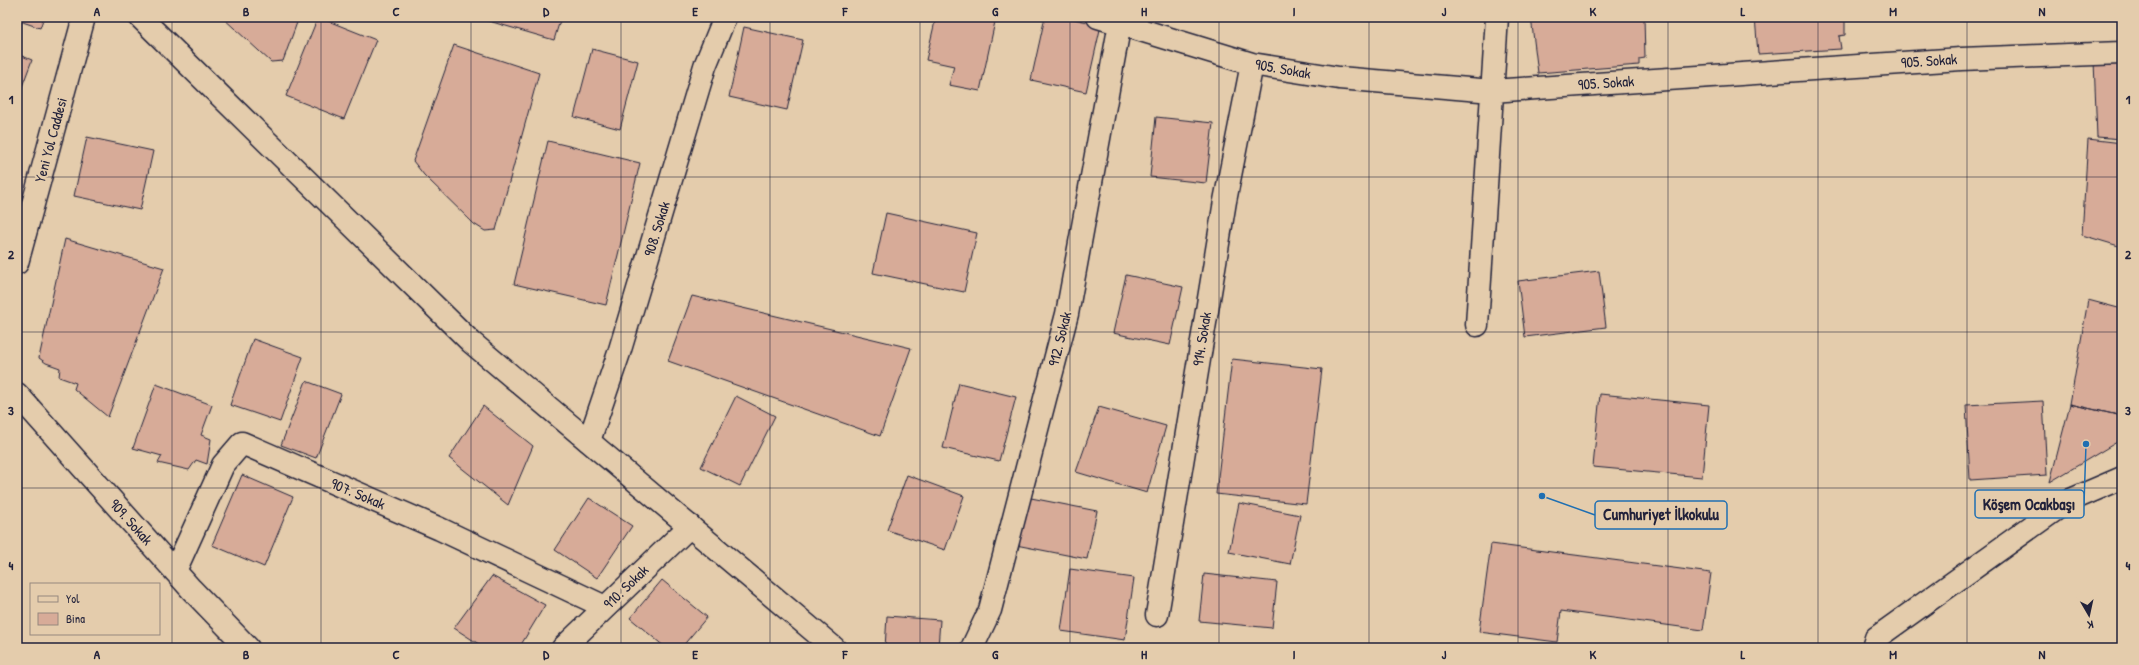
<svg xmlns="http://www.w3.org/2000/svg" width="2139" height="665" viewBox="0 0 2139 665" font-family="'Patrick Hand',sans-serif">
  <style>
    .building { fill: #d7ab98; stroke: #22223b }
    .lines { fill: none; stroke-linecap: round; stroke-linejoin: round }
    .minor-casing { stroke: #22223b; stroke-width: 25 }
    .tertiary-casing { stroke: #22223b; stroke-width: 25 }
    .minor { stroke: #e4ccac; stroke-width: 22 }
    .tertiary { stroke: #e4ccac; stroke-width: 22 }
    .grid { fill: none; stroke: #22223b; stroke-width: 1; stroke-opacity: 0.55 }
    .labels { text-anchor: middle; stroke-width: 4; stroke-linejoin: round; paint-order: stroke }
    .street-label { font-size: 15px; fill: #22223b; stroke: #e4ccac }
    .leader { fill: none; stroke: #1f6fb2; stroke-width: 1.5 }
    .callout-dot { fill: #1f6fb2; stroke: #e4ccac; stroke-width: 1.5 }
    .callout { fill: #e4ccac; stroke: #1f6fb2; stroke-width: 1.5 }
    .callout-label { font-size: 16px; text-anchor: middle; font-weight: bold; fill: #22223b }
    .neatline { fill: none; stroke: #22223b; stroke-width: 1.5 }
    .grid-label { font-size: 13px; text-anchor: middle; font-weight: bold; fill: #22223b }
  </style>
  <rect width="100%" height="100%" fill="#e4ccac"/>
  <filter id="ink" filterUnits="userSpaceOnUse"><feTurbulence type="fractalNoise" baseFrequency=".025" numOctaves="2"/><feDisplacementMap in="SourceGraphic" scale="8" xChannelSelector="R" yChannelSelector="G"/><feConvolveMatrix kernelMatrix="1 2 1 2 8 2 1 2 1" color-interpolation-filters="sRGB"/></filter>
  <g filter="url(#ink)">
    <path class="building" d="M17,17H44L40,28L17,20Z
      M222,17H299L283,61L271,62Z
      M318,17L376,40L344,119L286,96Z
      M475,17H561L554,40Z
      M936,17H996L980,91L949,85L954,66L926,60Z
      M1045,17H1065L1101,25L1086,92L1031,80Z
      M1531,17H1644L1645,58L1639,59V65L1538,73Z
      M1755,17H1845V35L1839,36L1841,49L1758,54Z
      M744,27L803,40L787,110L729,97Z
      M454,45L539,73L496,230L485,231L474,224L424,175L413,161Z
      M592,49L638,61L620,129L574,117Z
      M17,54L32,60L17,100Z
      M2122,60V139L2097,137L2094,61Z
      M1156,117L1213,123L1206,183L1150,177Z
      M87,137L153,151L140,210L74,196Z
      M2088,139L2122,143V247L2082,235Z
      M548,141L640,163L606,305L514,284Z
      M886,213L977,233L964,292L873,273Z
      M65,239L164,268L108,417L74,389L76,383L59,377L60,368L46,363L39,358Z
      M1599,271L1606,327L1525,337L1518,281Z
      M1126,275L1183,287L1170,345L1113,333Z
      M692,296L911,348L880,436L668,361Z
      M2088,300L2122,309V416L2070,404Z
      M253,339L303,357L280,422L230,405Z
      M1232,359L1322,369L1306,504L1216,494Z
      M306,381L341,394L316,458L281,445Z
      M959,383L1016,397L999,461L943,448Z
      M156,384L212,405L201,435L211,439L207,464L196,460L189,470L158,463L162,456L133,448Z
      M1600,394L1709,405L1702,477L1593,467Z
      M736,396L775,416L740,486L701,467Z
      M2043,401L2047,475L1970,480L1966,405Z
      M2070,404L2122,416V439L2050,482Z
      M483,406L533,446L508,505L449,458Z
      M1099,407L1166,426L1147,493L1076,472Z
      M242,475L293,497L264,567L212,545Z
      M907,475L964,496L945,550L887,530Z
      M1026,497L1097,511L1087,559L1016,545Z
      M589,498L632,526L597,578L555,550Z
      M1239,503L1300,515L1290,564L1229,552Z
      M1491,544L1711,573L1703,630L1561,611L1557,642L1479,632Z
      M1070,569L1134,578L1125,640L1061,631Z
      M1204,574L1277,582L1272,628L1199,621Z
      M492,576L545,605L519,648H485L454,628Z
      M662,580L707,617L681,648H666L630,618Z
      M887,616L940,620L938,648H885Z"/>
    <g class="lines">
      <defs>
        <path id="minor" d="M1098,17L1252,64L1339,78L1492,91L1961,59L2122,53
          M1477,325L1497,17
          M17,394L191,589L248,648
          M589,441L619,353L705,66L725,17
          M175,571L223,465L242,443L440,529L605,607
          M1157,615L1225,201L1252,64
          M563,648L690,526
          M972,648L990,610L1067,314L1120,23"/>
        <path id="tertiary" d="M140,17L471,342L834,648
          M17,263L84,17
          M1873,648L1876,638L2066,502L2122,478"/>
      </defs>
      <use href="#minor" class="minor-casing"/>
      <use href="#tertiary" class="tertiary-casing"/>
      <use href="#minor" class="minor"/>
      <use href="#tertiary" class="tertiary"/>
    </g>
  </g>
  <path class="grid" d="M172,17V648M321,17V648M471,17V648M621,17V648M770,17V648M920,17V648M1070,17V648M1219,17V648M1369,17V648M1518,17V648M1668,17V648M1818,17V648M1967,17V648M17,177H2122M17,332H2122M17,488H2122"/>
  <g class="labels">
    <g class="street-label">
      <text transform="translate(1929 61) rotate(-4)" y="5">905. Sokak</text>
      <text transform="translate(1283 69) rotate(10)" y="5">905. Sokak</text>
      <text transform="translate(1606 83) rotate(-4)" y="5">905. Sokak</text>
      <text transform="translate(51 140) rotate(-75)" y="5">Yeni Yol Caddesi</text>
      <text transform="translate(657 229) rotate(-73)" y="5">908. Sokak</text>
      <text transform="translate(1060 339) rotate(-76)" y="5">912. Sokak</text>
      <text transform="translate(1202 339) rotate(-81)" y="5">914. Sokak</text>
      <text transform="translate(358 494) rotate(23)" y="5">907. Sokak</text>
      <text transform="translate(131 522) rotate(48)" y="5">909. Sokak</text>
      <text transform="translate(626 587) rotate(-44)" y="5">910. Sokak</text>
    </g>
  </g>
  <path class="leader" d="M2086 444L2084 504M1542 496L1595 515"/>
  <g class="callout-dot">
    <circle cx="2086" cy="444" r="4"/>
    <circle cx="1542" cy="496" r="4"/>
  </g>
  <g class="callout">
    <rect x="1975" y="490" width="109" height="28" rx="4"/>
    <rect x="1595" y="501" width="132" height="28" rx="4"/>
  </g>
  <g class="callout-label">
    <text x="2029" y="510">Köşem Ocakbaşı</text>
    <text x="1661" y="520">Cumhuriyet İlkokulu</text>
  </g>
  <rect width="2139" height="665" fill="none" stroke="#e4ccac" stroke-width="44"/>
  <rect x="30" y="583" width="130" height="52" fill="#e4ccac" stroke="#96887f"/>
  <rect x="38" y="596" width="20" height="6" fill="#e4ccac" stroke="#96887f"/>
  <text x="66" y="603" font-size="12" fill="#22223b">Yol</text>
  <rect x="38" y="613" width="20" height="12" fill="#d7ab98" stroke="#96887f"/>
  <text x="66" y="623" font-size="12" fill="#22223b">Bina</text>
  <g transform="translate(2089 615) rotate(171)" stroke="#e4ccac" stroke-width="3" paint-order="stroke">
  <path d="M0-3L7 15L0 10L-7 15Z" fill="#22223b"/>
  <text y="-6" font-size="11" font-weight="bold" text-anchor="middle" fill="#22223b">K</text>
  </g>
  <rect x="22" y="22" width="2095" height="621" class="neatline"/>
  <g class="grid-label">
    <text x="97" y="16">A</text>
    <text x="246" y="16">B</text>
    <text x="396" y="16">C</text>
    <text x="546" y="16">D</text>
    <text x="695" y="16">E</text>
    <text x="845" y="16">F</text>
    <text x="995" y="16">G</text>
    <text x="1144" y="16">H</text>
    <text x="1294" y="16">I</text>
    <text x="1444" y="16">J</text>
    <text x="1593" y="16">K</text>
    <text x="1743" y="16">L</text>
    <text x="1893" y="16">M</text>
    <text x="2042" y="16">N</text>
    <text x="11" y="104">1</text>
    <text x="2128" y="104">1</text>
    <text x="11" y="259">2</text>
    <text x="2128" y="259">2</text>
    <text x="11" y="415">3</text>
    <text x="2128" y="415">3</text>
    <text x="11" y="570">4</text>
    <text x="2128" y="570">4</text>
    <text x="97" y="659">A</text>
    <text x="246" y="659">B</text>
    <text x="396" y="659">C</text>
    <text x="546" y="659">D</text>
    <text x="695" y="659">E</text>
    <text x="845" y="659">F</text>
    <text x="995" y="659">G</text>
    <text x="1144" y="659">H</text>
    <text x="1294" y="659">I</text>
    <text x="1444" y="659">J</text>
    <text x="1593" y="659">K</text>
    <text x="1743" y="659">L</text>
    <text x="1893" y="659">M</text>
    <text x="2042" y="659">N</text>
  </g>
</svg>
